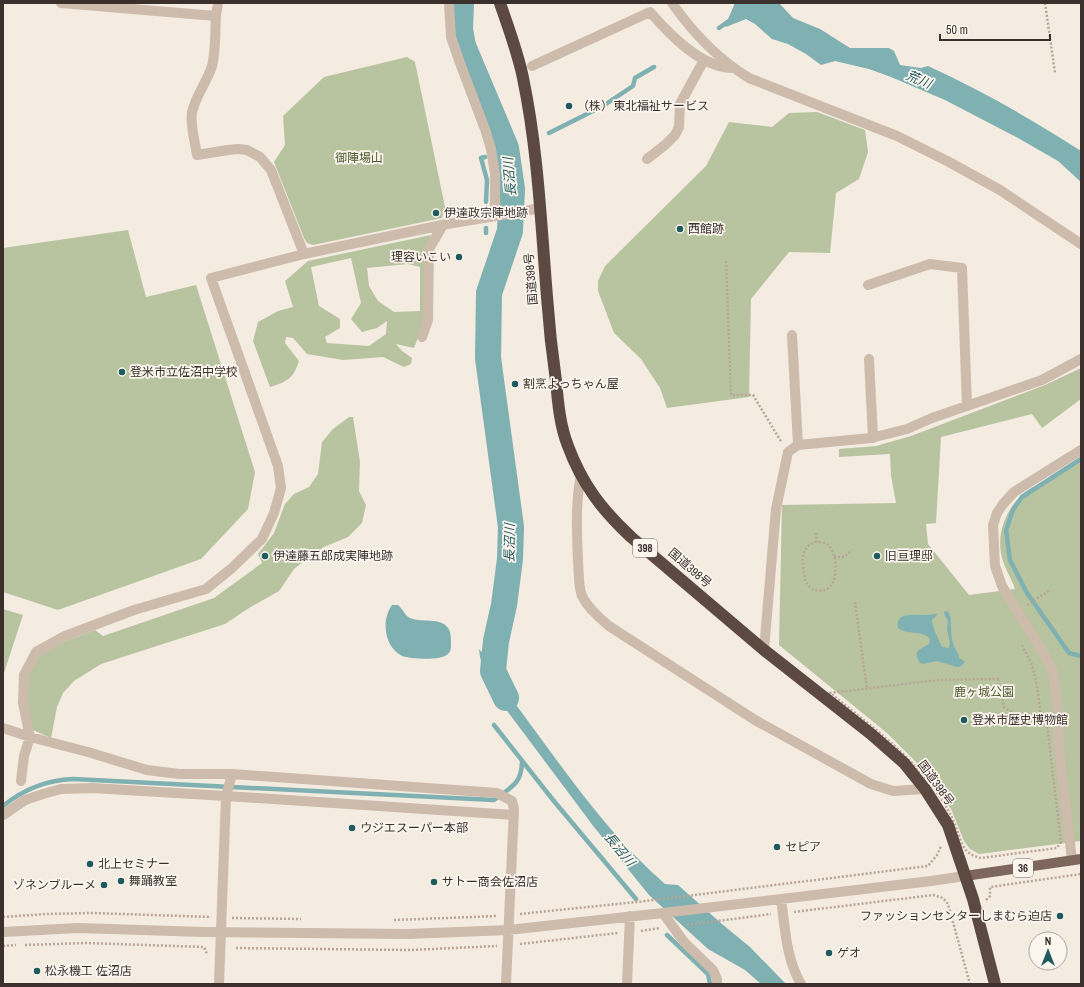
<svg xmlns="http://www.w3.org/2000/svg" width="1084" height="987" viewBox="0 0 1084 987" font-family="'Archivo Narrow','Noto Sans JP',sans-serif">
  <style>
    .green { fill: #b8c4a0; fill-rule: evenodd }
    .water { fill: #7fb0b2 }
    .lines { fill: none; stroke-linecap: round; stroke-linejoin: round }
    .stream { stroke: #7fb0b2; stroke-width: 4.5 }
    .river { stroke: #7fb0b2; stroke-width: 26 }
    .path { stroke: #b9a596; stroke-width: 2.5; stroke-dasharray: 2 2; stroke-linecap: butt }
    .minor { stroke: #cdbbac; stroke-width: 10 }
    .major { stroke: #7d675c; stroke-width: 10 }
    .highway { stroke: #5c4a42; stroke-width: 12 }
    .poi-dot { fill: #1f5a5e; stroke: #fbf5ee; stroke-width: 1.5 }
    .labels { text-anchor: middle; stroke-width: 3.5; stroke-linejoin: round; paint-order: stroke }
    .shield { fill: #fbf5ee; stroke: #756b66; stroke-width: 1 }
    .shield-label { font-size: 11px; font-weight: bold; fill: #3b302b }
    .poi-label { font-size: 12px; fill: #3b302b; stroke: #fbf5ee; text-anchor: start }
    .park-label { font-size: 12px; fill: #4a5a2e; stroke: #fbf5ee }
    .street-label { font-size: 12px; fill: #3b302b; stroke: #fbf5ee }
    .water-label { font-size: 13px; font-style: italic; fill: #1f5a5e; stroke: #fbf5ee }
  </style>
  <rect width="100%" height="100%" fill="#f4ebe1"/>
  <path class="green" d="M407,57L415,62L445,207L442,218L313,245L307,243L304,238L274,162L285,145L283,116L324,77Z
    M817,112L865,130L868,152L859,179L836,193L830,253L789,252L751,299L749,397L667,408L660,388L641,359L614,333L598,291V281L605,266L706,166L729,122L772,127L789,113Z
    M128,230L146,297L196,285L255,472L248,509L201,559L58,610L3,592V248Z
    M431,235L425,248V319L414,348L396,344L402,351L412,358L411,364L404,367L383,357L343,360L307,354L293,338L286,337L285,343L299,361C293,379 288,381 270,387L253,341L258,322L278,311L293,307L285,281L308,261ZM351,258L361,303L351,319L362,332L377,328L387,321L386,334L369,346L327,343L325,337L340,328V319L319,306L311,267ZM408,264L420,267V311L394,312L378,301L369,286L367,268Z
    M1081,368V399L1042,428L1032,414L941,437L936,523L926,524L928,544L969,595L1015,589C1011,577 1003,566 1001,553C997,532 1007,508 1022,495C1029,488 1040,484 1048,479C1059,472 1070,464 1081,457V841L979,854L970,849L964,841L951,809L917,763L887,733L779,645L782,505L896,503L891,476L890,454L839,457V449L876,446L911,436L1045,385Z
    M349,417H353L360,462L359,491L366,505L362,523L348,537L324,547L308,558L294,569L279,591L249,608L225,624L101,664L74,681L63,693L57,707L51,738L33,730L26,703L28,676L38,655L66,641L95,630L103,636L214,598L262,563L258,554L274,533L285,504L294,494L309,487L318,474L322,442L333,429Z
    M3,609L23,615L4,673H3Z"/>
  <path class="water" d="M735,3H779L793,18L820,29L850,48H889L894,51L900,65L921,68L928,66C981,90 1031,119 1081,151V182L1058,161L1018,138L945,100L891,77L869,69L835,61L821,65L806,54L788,44L772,39L755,24L746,19L726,27L723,23L728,19Z
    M392,605H398C403,609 405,616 410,618C421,623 441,617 448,628C451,632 451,638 451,643C451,647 451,652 448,654C441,661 411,659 402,656C384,647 381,620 392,605Z
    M947,611C953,617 950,622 951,630C951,635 952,641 954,646C956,651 959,653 959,658L964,661V663L960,667H957L937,661L923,664L920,663C912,651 919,650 929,644L930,639C922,629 908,636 898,628C893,607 929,619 937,613V615L932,620C932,628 939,639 942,647L949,648L950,643L947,629L948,620L945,616L944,612Z
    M479,649L500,673L502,683L514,702C561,765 605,832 665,884L678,885L722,924L750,947L786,984H761L745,970L708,949L649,895L594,827L502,704C493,687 480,669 479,649Z"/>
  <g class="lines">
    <path class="stream" d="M719,28L729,21
      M549,133L603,106L633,86L635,78L654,67
      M485,157L481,158L487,180L486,202
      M486,233V228
      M1081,459L1022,497L1013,510L1006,530L1010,560L1027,593L1069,653L1081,656
      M494,725L553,800L636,899
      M3,806C24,789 46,780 73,779L494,800C511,787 522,784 522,761
      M667,935L708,974L710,984"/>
    <path class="river" d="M461,3L460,30L463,46L506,148L512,189L510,231L489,293L488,358L511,527L510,559L504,605L496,641L493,671L506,698"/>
    <path class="path" d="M1045,3L1055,73
      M726,261L731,395H753L782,443
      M816,533L817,542
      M815,542C820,542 825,542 829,546C839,556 840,597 815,590C811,589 806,584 805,579C804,576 804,571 803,567C802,555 803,547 815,542Z
      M834,557H844L852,550
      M855,602L867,689
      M1027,605L1050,590
      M1022,645L1032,665L1037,686L1041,717
      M998,679L1004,707L1023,719L1046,717L1061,842L1057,848L981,858C975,857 969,854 965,849C961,843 959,836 957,830C953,819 948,809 942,800C913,756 870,725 830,693L938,680Z
      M986,900L990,896V887L1081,874
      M794,912L933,895L943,898L948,904L970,984
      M520,914L646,901L928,866L937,855L941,846
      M3,917L46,914L92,913L211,917
      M232,918L301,919
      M394,920L497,916
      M687,925L771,914
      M641,931L660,928
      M520,944L618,933
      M25,945L86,943L204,947L207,954
      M3,946L16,945
      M236,948L410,950L497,946"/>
    <path class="minor" d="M61,3L216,16L218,3
      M449,3L451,37L460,63L486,132L491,149L495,174V216
      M672,3C693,33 718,59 749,78L897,136L949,162L1000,190L1081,244
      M216,16C215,32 216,50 212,66C207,82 196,95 192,112C190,125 195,142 197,155L228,150L238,149L247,150L260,157L271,170L304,254L447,224L520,212L540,208
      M532,66L650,12C669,34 701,68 733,68
      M647,159L665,145L675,135L679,127L680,104L704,60
      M868,285L930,264L962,268L967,406
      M792,335L798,445
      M422,337L428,320L429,249L443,225
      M869,359L873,438
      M581,475C575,505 577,532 578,562C579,572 578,586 582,596C588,608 598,617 609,626L755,720L871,784L893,791L925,789
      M764,650L776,509L788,452L798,445L871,438L907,429L932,418L1042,380L1081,359
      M3,728L30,737L88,752L147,770L179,774H232L497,793L512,801L514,809L506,984
      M21,781L24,756L30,737L23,703L24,675L36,652L65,636L134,610L206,589L232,568L262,539L274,513L281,488L278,466L211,278L304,254
      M3,815L25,800L43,794L61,789L92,788L226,796L514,815
      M1072,860L1058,741L1059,718L1053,672L1044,654L1002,586L995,566L993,525L997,513L1003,504L1014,492L1081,450
      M781,899C785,927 786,959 801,984
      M663,913L684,942L713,970L717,979V984
      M3,932L78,928L204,932L408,934L508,930L663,913L931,881L965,876
      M219,984L226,796L232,774
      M627,984L630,916"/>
    <path class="major" d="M965,876L1081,859"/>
    <path class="highway" d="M500,3C508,27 518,53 523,78C538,150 541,224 547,297C549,325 552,353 556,381C558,403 560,426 568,446C582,484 602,510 631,537L764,650L871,734L904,763L925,789L948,825L973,899L995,984"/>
  </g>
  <g class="poi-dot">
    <circle cx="569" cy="106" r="4"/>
    <circle cx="436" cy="213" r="4"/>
    <circle cx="680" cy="229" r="4"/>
    <circle cx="459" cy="257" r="4"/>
    <circle cx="122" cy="372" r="4"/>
    <circle cx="515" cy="384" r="4"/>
    <circle cx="265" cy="556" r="4"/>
    <circle cx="877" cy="556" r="4"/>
    <circle cx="964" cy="720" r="4"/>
    <circle cx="352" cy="828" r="4"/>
    <circle cx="777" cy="847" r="4"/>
    <circle cx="90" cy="864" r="4"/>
    <circle cx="121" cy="881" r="4"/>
    <circle cx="434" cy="882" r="4"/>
    <circle cx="104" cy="885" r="4"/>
    <circle cx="1060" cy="916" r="4"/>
    <circle cx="829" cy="953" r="4"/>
    <circle cx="37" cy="971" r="4"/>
  </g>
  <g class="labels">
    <g class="shield">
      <rect x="633" y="539" width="24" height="18" rx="3"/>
      <rect x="1013" y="859" width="20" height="18" rx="3"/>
    </g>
    <g class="shield-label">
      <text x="645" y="552">398</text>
      <text x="1023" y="872">36</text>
    </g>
    <g class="poi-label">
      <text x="577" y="110">（株）東北福祉サービス</text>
      <text x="444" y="217">伊達政宗陣地跡</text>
      <text x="688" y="233">西館跡</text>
      <text x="451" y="261" text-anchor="end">理容いこい</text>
      <text x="130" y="376">登米市立佐沼中学校</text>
      <text x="523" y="388">割烹よっちゃん屋</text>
      <text x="273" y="560">伊達藤五郎成実陣地跡</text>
      <text x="885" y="560">旧亘理邸</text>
      <text x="972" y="724">登米市歴史博物館</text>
      <text x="360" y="832">ウジエスーパー本部</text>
      <text x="785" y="851">セピア</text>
      <text x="98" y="868">北上セミナー</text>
      <text x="129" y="885">舞踊教室</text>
      <text x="442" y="886">サトー商会佐沼店</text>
      <text x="96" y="889" text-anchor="end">ゾネンブルーメ</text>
      <text x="1052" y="920" text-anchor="end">ファッションセンターしまむら迫店</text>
      <text x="837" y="957">ゲオ</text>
      <text x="45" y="975">松永機工 佐沼店</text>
    </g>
    <g class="park-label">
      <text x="359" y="162">御陣場山</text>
      <text x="984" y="696">鹿ヶ城公園</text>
    </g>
    <g class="street-label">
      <text transform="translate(531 279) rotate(-95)" y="4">国道398号</text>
      <text transform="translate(690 568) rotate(41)" y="4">国道398号</text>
      <text transform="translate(936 783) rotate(54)" y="4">国道398号</text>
    </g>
    <g class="water-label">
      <text transform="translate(919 79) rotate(23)" y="5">荒川</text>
      <text transform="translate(509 177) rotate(-95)" y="5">長沼川</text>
      <text transform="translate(509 543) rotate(-89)" y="5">長沼川</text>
      <text transform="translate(620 849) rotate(50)" y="5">長沼川</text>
    </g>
  </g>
  <rect width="1084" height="987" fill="none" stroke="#3b302b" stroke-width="8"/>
  <g transform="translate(1048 951)"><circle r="19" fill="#fbf5ee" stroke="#aea6a0"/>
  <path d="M0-3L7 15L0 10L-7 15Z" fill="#1f5a5e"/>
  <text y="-6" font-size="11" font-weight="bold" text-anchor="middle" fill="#3b302b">N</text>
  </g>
  <path d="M940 34v6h110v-6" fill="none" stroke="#3b302b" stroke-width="2"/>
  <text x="946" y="34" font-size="12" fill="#3b302b" stroke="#fbf5ee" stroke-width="3" paint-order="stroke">50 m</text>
</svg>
